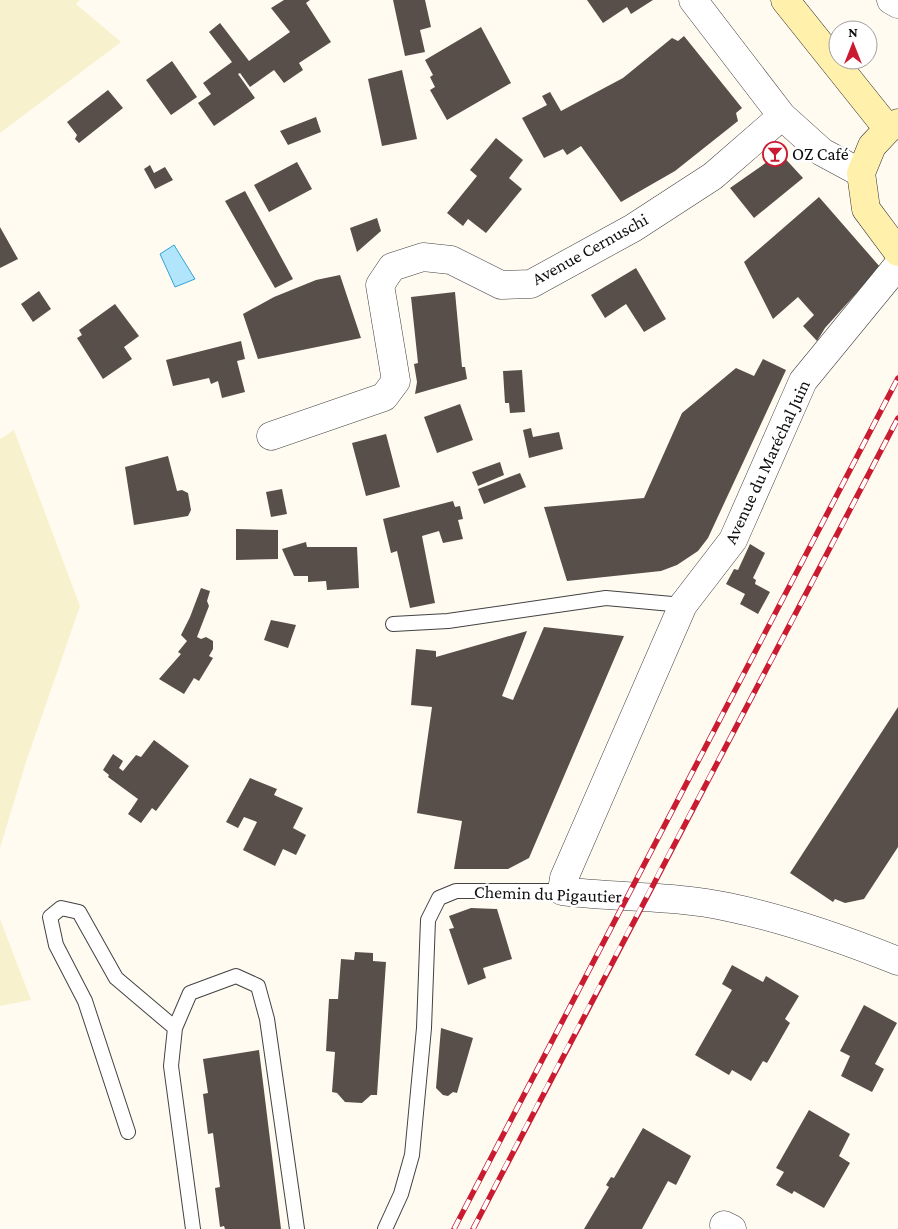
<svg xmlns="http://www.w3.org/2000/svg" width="898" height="1229" viewBox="0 0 898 1229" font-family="'Crimson Pro',serif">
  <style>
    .farmland { fill: #f8f1ce }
    .water { fill: #b1e5fb; stroke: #32a2d8 }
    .building { fill: #584f4a }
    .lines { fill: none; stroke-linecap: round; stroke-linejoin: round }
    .lane-casing { stroke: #424242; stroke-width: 16 }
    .street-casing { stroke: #424242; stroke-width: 29 }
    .secondary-casing { stroke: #313131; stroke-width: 29 }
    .lane { stroke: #fff; stroke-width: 14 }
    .street { stroke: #fff; stroke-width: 28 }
    .secondary { stroke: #fff0ac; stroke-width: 28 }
    .rail-casing { stroke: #ca1b30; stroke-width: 5.5 }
    .rail { stroke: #fff; stroke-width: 4; stroke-dasharray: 11; stroke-linecap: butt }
    .labels { text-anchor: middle; stroke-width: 5; stroke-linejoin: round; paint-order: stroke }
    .poi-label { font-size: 18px; fill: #0f0f0f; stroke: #fff; text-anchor: start }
    .street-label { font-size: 18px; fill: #0f0f0f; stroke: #fff }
  </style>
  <rect width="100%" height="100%" fill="#fffbf1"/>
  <path class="farmland" d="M0,0H80L76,4L121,42L0,133Z
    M14,430L80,606L26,762L0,848V439Z
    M0,919L31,1000L0,1006Z"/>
  <path class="water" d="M174,245L195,279L175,287L160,254Z"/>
  <path class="building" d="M284,0H310L306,3L331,42L299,63L303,70L284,83L274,70L250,87L240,73L238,74L255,98L214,126L198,103L211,94L203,83L232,62L209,32L220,23L249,61L290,32L271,8Z
    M393,0H425L431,27L420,30L425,52L405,56Z
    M587,0H653L631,14L627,7L603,23Z
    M481,27L511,83L447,120L430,90L435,87L430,77L433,75L425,60Z
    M684,36L742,108L736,113L738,121L675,171L621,202L581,146L567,155L563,149L544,158L522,118L547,105L542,96L550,92L561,111L623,78L672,38L678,41Z
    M172,61L197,97L171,115L146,80Z
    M402,70L417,139L382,146L368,79Z
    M108,90L123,108L79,143L75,139L77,135L67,122Z
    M316,117L321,132L288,145L280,131Z
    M496,138L523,160L509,178L522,189L486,233L468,219L463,226L447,213L477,176L470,170Z
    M780,153L803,178L754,218L730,188Z
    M297,162L312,189L269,212L254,185Z
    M150,165L154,173L165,167L173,180L155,189L144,169Z
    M245,191L293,279L275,288L225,201Z
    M819,197L880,267L825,328L817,341L803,326L814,315L798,297L773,319L744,262Z
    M377,218L381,231L357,252L350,228Z
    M0,227L18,259L0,268Z
    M636,268L666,319L644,332L626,304L605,318L591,295Z
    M340,275L361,338L258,359L243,314L274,297L316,280Z
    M39,291L51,309L33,322L21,304Z
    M455,292L462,367H465L467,379L415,394L417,382L414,364L418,363L411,297Z
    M115,304L139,336L124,347L132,359L103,379L77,338L82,335L79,330Z
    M241,341L245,359L237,361L245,392L222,398L218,381L211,384L209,378L173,386L166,360Z
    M763,359L786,370L708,538L698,551L677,565L661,571L567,581L544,507L644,498L682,413L736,368L754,376Z
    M522,370L525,412L510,413L509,403H505L503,371Z
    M460,404L473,440L437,453L424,417Z
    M531,428L533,437L559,432L563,449L529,458L523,430Z
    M386,434L400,487L366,496L352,443Z
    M168,456L177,491L182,490L188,493L191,510L188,516L134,525L125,467Z
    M500,462L504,475L478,486L472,472Z
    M520,473L526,487L484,504L478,489Z
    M282,489L287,514L271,517L266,492Z
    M453,501L455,507L460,506L463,519L458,520L463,539L443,543L439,531L422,536L435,603L410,608L397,551L391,553L383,519Z
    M236,529L278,530V559L236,560Z
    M306,542L307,547H357L359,588L327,590L326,581L308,582V576H294L282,549Z
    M750,544L765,553L753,578L756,580L755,584L770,592L758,614L740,604L745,594L726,584L734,569L738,570Z
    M201,588L210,591L207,601L209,606L197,637L201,639L206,637L213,641V649L209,656L213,658L199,681L194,678L184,694L159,679L181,654L178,652L187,641L181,635L190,617Z
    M271,620L296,625L288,648L264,640Z
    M544,627L624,636L529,858L508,869H454L462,821L417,813L432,707L411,705L416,649L436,651V657L527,631L502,696L513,700Z
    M898,707V847L864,899L845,903L835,899L833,902L790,873Z
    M154,740L189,766L156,811L152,808L141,823L128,814L138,799L108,777L109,775L103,770L113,754L123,761L119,768L123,771L136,755L141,757Z
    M250,778L277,789L274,795L303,808L293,828L306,835L296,855L283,849L275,866L243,850L257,822L244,817L238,828L226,822Z
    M471,908L497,909L512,959L483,968L486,978L468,985L449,929L454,928L449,916Z
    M355,952L373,953V961L386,962L377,1095H371L362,1103L345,1102L337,1093L332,1092L335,1052L326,1051L329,999H338L341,959L354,960Z
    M732,965L763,982L766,976L799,996L785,1019L790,1023L767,1063L763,1061L751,1081L732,1070L729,1075L695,1055L732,990L722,984Z
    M864,1005L897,1023L875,1064L884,1069L872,1092L841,1076L850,1056L840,1051Z
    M441,1028L473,1038L457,1093L453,1092L448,1096L443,1095L436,1088Z
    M259,1050L281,1229H225L224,1226L220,1227L215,1188L220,1187L213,1133L208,1134L203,1094L208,1093L203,1059Z
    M809,1110L850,1134L839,1156L850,1163L824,1208L794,1191L792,1194L776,1185L784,1172L776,1168Z
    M643,1128L691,1156L676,1185L668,1181L642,1229H584L609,1187L606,1185L611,1177L614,1178Z"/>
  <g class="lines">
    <defs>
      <path id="lane" d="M393,624L448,621L606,598L683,605
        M128,1132L85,1001L56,945L50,917L61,908L79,912L116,978L175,1028
        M193,1229L171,1066L175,1028L190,993L236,976L258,986L267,1019L297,1229
        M385,1229L401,1194L412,1155L424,1028L428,920L439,898L456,891H562"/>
      <path id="street" d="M693,0L782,116L822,152L861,173
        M891,0L898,4
        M898,265L803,381L733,540L683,605L564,878L562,891C617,898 674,895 728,907C786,919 843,939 898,961
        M271,436L384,397L396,381L380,285L392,267L423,257L451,260L501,285L531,284L633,228L713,176L782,116
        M724,1225L732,1229"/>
      <path id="secondary" d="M785,0L888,129
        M898,123L888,129L872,146L861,173L866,209L898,252"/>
    </defs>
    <use href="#lane" class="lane-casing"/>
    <use href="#street" class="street-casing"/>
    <use href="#secondary" class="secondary-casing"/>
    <use href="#lane" class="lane"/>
    <use href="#street" class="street"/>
    <use href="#secondary" class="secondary"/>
    <defs>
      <path id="rail" d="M454,1229L898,378
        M473,1229C613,958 757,689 898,418"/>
    </defs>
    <use href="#rail" class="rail-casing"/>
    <use href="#rail" class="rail"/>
  </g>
  <defs>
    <symbol id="bar-ring" viewBox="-11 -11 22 22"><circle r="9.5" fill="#fff" stroke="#ca1b30" stroke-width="1.5"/><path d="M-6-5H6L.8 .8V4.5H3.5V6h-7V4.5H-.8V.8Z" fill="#ca1b30"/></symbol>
  </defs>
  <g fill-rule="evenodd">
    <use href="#bar-ring" x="761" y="140" width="28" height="28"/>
  </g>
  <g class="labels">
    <g class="poi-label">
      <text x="792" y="160">OZ Café</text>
    </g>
    <g class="street-label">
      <text transform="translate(590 249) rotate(-29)" y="6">Avenue Cernuschi</text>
      <text transform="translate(767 462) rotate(-65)" y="6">Avenue du Maréchal Juin</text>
      <text transform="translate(548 894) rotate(2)" y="6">Chemin du Pigautier</text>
    </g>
  </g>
  <g transform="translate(853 45)"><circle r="24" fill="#ffffff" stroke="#9f9f9f"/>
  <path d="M0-4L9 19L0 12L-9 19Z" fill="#ca1b30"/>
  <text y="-8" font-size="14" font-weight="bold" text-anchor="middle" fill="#0f0f0f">N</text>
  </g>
</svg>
